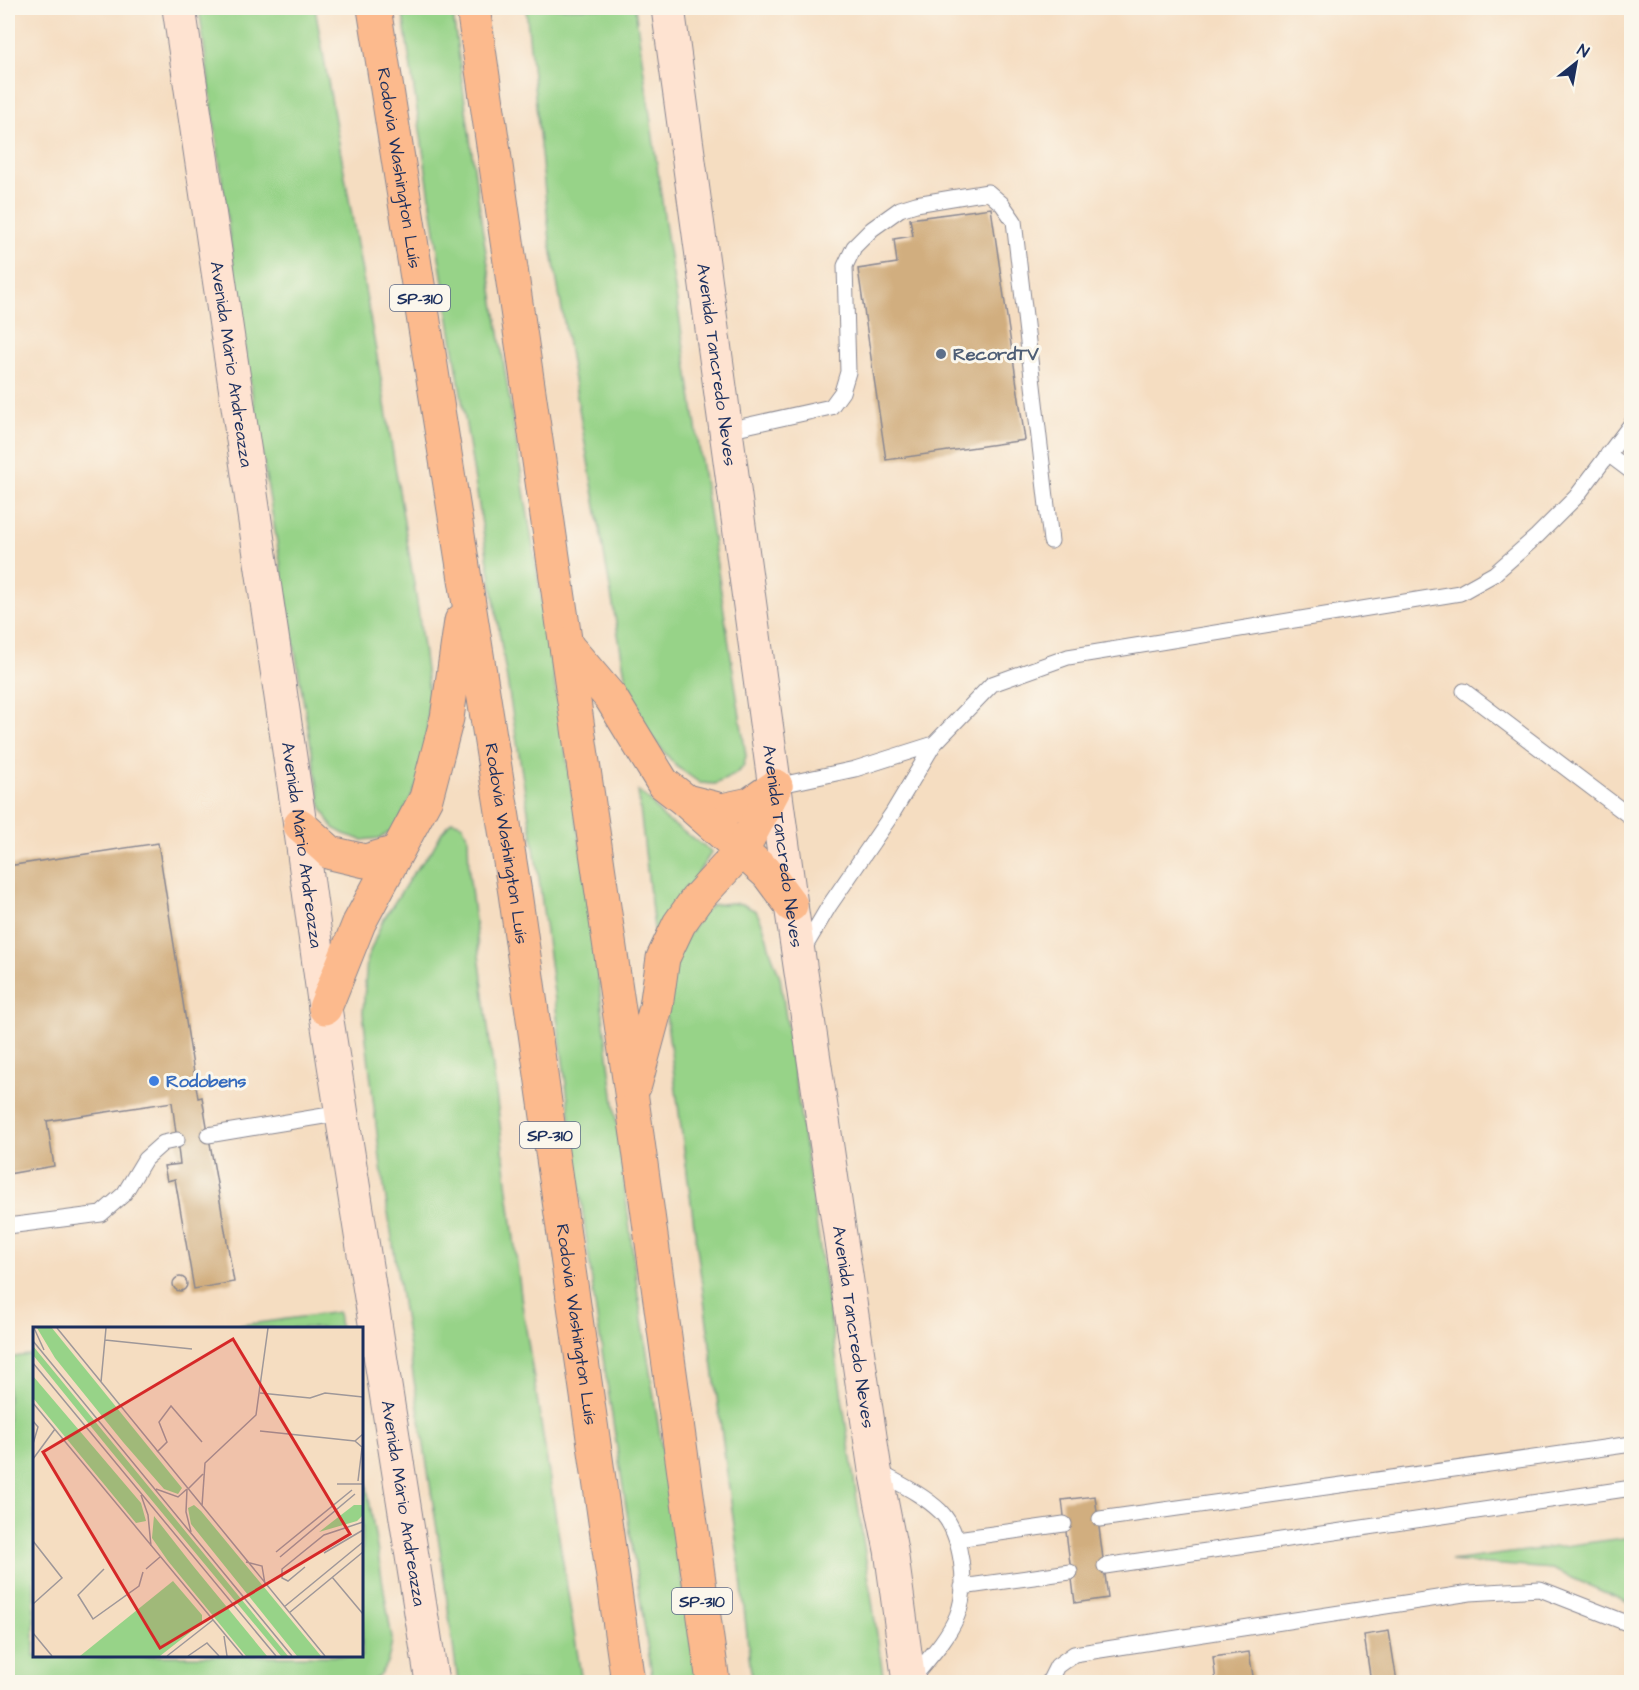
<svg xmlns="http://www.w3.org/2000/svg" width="1639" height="1690" viewBox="0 0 1639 1690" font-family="'Architects Daughter',sans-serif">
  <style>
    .green { fill: #97d388; stroke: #598173; stroke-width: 1.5 }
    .building { fill: #d1ae7f }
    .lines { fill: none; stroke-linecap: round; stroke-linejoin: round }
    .service-casing { stroke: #888690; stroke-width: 17 }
    .secondary-casing { stroke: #888690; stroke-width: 35 }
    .motorway-casing { stroke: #888690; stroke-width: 35 }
    .service { stroke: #fff; stroke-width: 15 }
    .secondary { stroke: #fee3d1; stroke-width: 33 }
    .motorway { stroke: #fcba8d; stroke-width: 33 }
    .service-dot { fill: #5c6f8a; stroke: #fbf7ec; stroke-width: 2 }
    .shop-dot { fill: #3f7fe0; stroke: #fbf7ec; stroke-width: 2 }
    .labels { text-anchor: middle; stroke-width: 6; stroke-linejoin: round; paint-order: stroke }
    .shield { fill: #fbf7ec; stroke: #5e6b89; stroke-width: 1.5 }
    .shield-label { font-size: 16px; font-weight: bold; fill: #1b2f5e }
    .street-label { font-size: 18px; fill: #1b2f5e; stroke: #fbf7ec }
    .service-label { font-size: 18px; font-weight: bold; fill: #4e5e75; stroke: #fbf7ec; text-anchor: start }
    .shop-label { font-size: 18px; font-weight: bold; fill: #366cbe; stroke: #fbf7ec; text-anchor: start }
    .inset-road { fill: none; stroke: #9e9799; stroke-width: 1.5 }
    .view { fill: #d62828; fill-opacity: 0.15; stroke: #d62828; stroke-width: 3 }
    .inset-edge { fill: none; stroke: #1b2f5e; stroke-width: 3 }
  </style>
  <rect width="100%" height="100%" fill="#fbf7ec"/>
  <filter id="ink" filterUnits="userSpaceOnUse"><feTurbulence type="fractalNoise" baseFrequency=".0167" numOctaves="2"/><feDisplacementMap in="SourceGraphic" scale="12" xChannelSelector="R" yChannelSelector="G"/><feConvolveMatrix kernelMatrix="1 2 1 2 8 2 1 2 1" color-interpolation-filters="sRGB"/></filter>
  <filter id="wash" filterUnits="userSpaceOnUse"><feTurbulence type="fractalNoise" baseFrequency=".008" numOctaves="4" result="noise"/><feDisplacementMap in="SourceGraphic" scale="24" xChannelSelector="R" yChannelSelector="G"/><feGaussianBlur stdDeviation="1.35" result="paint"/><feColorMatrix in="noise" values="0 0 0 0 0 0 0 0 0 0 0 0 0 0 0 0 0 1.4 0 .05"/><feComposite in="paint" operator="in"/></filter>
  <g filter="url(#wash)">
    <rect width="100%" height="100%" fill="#f5ddc1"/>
    <path class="green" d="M199,8H315L381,379L418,609L429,694L425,768L396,828L380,838L362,840L344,834L333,828L321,806L244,345Z
      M402,8H452L483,233L586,880L638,1294L698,1682H653L595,1305L539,879L436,238Z
      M526,8H635L665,223L746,756L743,767L734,775L715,784L700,783L676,766L649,734L628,692L550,241Z
      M638,791L649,800L664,818L712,852C692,879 678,912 655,937Z
      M452,821L462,824L468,837L469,873L522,1304L582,1682H458L440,1549L381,1167L363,1013L367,959L382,922L414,872L431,852L442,832Z
      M731,903L742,904L756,911L763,925L771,953L780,977L884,1682H752L740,1570L666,1015L675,955L704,911L713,905Z
      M338,1312L340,1328H220Z
      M34,1354V1656H362V1456L392,1639C390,1658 386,1671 371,1682H8V1358Z
      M1631,1537V1604L1552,1569L1451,1561Z"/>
    <g id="blocks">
      <path class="building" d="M991,208L1025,440L886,460L858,269L897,263L894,239L913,236L910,219Z
        M158,843L198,1098L202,1097L234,1282L194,1289L175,1179L167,1181L164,1166L180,1164L172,1102L47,1121L54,1166L8,1174V866Z
        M173 1284a7 7 0 1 1 14 0a7 7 0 1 1-14 0Z
        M1095,1496L1108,1598L1075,1603L1062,1500Z
        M1389,1631L1397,1682H1371L1364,1635Z
        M1249,1652L1254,1682H1216L1213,1657Z"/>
    </g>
  </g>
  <g filter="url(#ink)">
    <use href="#blocks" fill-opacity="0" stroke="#888690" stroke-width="1.5"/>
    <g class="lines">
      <defs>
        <path id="service" d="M727,430L831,407L842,392L848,372L845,266L854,247L872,229L900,209L916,204L988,192L1002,204L1014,221L1051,541
          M1608,454L1632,472
          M1464,691L1632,818
          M776,786L855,769L934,744
          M803,950L829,906L892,814L934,744L992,684L1068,657L1460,593L1494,574L1537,536L1576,497L1632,423
          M208,1135L342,1113
          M8,1226L101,1214L124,1194L145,1159L163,1143L177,1140
          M877,1471C898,1483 922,1494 940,1511C962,1533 969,1588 957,1616C947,1640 927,1660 911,1680
          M1100,1519L1632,1444
          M957,1539L1064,1524
          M1105,1566L1632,1488
          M962,1587L1070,1572
          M1049,1682L1057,1666L1074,1654L1470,1593L1540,1589L1632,1625"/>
        <g id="secondary">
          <path id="s1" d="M179,8L300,825L325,1008L432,1682"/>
          <path id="s2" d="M668,8L791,905L875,1470L891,1550L909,1682"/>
        </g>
        <g id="motorway">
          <path id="s3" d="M374,8L515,893L628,1682"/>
          <path d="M473,8L632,1099L713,1682"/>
          <path d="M566,645L611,698L663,783L686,801L722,810L750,804L776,786"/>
          <path d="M688,803L768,874L791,905"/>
          <path d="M300,825L331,853L365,861L396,852"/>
          <path d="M325,1008L359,923L426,798L447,718L461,621"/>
          <path d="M635,1085L656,1007L663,958L679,924L696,900L742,850L776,786"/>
        </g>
      </defs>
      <use href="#service" class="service-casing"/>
      <use href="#secondary" class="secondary-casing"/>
      <use href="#motorway" class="motorway-casing"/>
      <use href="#service" class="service"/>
      <use href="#secondary" class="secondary"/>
      <use href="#motorway" class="motorway"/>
    </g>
  </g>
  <circle class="service-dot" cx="941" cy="354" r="6"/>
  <circle class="shop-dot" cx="154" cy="1081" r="6"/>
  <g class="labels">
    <g class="shield">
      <rect x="390" y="285" width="60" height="26" rx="4.5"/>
      <rect x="520" y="1122" width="60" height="26" rx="4.5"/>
      <rect x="672" y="1588" width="60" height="26" rx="4.5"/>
    </g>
    <g class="shield-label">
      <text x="420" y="304">SP-310</text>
      <text x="550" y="1141">SP-310</text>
      <text x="702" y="1607">SP-310</text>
    </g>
    <g class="street-label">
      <text dy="6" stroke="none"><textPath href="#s3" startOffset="162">Rodovia Washington Luís</textPath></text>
      <text dy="6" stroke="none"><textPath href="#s2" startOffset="360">Avenida Tancredo Neves</textPath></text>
      <text dy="6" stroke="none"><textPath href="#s1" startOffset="360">Avenida Mário Andreazza</textPath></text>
      <text dy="6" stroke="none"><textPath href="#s3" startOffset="846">Rodovia Washington Luís</textPath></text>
      <text dy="6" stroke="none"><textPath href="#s1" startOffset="846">Avenida Mário Andreazza</textPath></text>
      <text dy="6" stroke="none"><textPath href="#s2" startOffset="846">Avenida Tancredo Neves</textPath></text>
      <text dy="6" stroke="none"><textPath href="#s3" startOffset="1332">Rodovia Washington Luís</textPath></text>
      <text dy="6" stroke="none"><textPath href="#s2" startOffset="1332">Avenida Tancredo Neves</textPath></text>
      <text dy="6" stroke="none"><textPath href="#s1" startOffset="1512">Avenida Mário Andreazza</textPath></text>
    </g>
    <g class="service-label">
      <text x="953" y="360">RecordTV</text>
    </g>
    <g class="shop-label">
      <text x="166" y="1087">Rodobens</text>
    </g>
  </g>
  <g transform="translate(33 1327)">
    <rect width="330" height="330" fill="#f5ddc1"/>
    <path d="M4,1H19L149,161L145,167L131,162L90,115L22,31ZM0,19L255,329H248L77,123L0,28ZM0,49L108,176L113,194L103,196L0,71ZM161,178L168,184L288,329H264L158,197L155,181ZM321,178H330V188L324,194L286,205ZM121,189L161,240L234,329H213L135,234L119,211ZM140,254L169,288V296L127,329H47Z" fill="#97d388"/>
    <path class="inset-road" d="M1,1L11,23M24,1L292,329M72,13L159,22M0,14L259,329M0,36L243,329M68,55L73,1M227,66L277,71L292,66L330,70M0,76L210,329M0,94L5,100L0,117M227,104L322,114M330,107L322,114L330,121M124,125L134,115L126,95L138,79L169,115M0,132L22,102M325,154L329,121M304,157H330M123,162L145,170L154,162M154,162L153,185L158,205M155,162L170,147M108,168L115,188L118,219M169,179L172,136L223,88L235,1M0,214L29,251L0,277M243,225L319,163M291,226L330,203M247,230L322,167M213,235L229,239L232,257M272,240L255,254L249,251V242L291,208L330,195M71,242L45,268L60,292L106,259L110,245M113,242L127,230M299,250L330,287M251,280L330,215M256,286L330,225M0,306L19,329M191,309L194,329M134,329L180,293M155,329L174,316L186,329"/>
    <path class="view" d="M200,12L317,207L127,321L10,125Z"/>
    <rect width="330" height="330" class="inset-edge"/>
  </g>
  <rect width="1639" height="1690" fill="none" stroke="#fbf7ec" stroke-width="30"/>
  <g transform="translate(1576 63) rotate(31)" stroke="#fbf7ec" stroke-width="4.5" paint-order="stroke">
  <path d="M0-4.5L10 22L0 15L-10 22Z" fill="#1b2f5e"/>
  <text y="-9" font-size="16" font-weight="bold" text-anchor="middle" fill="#1b2f5e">N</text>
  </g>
</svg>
